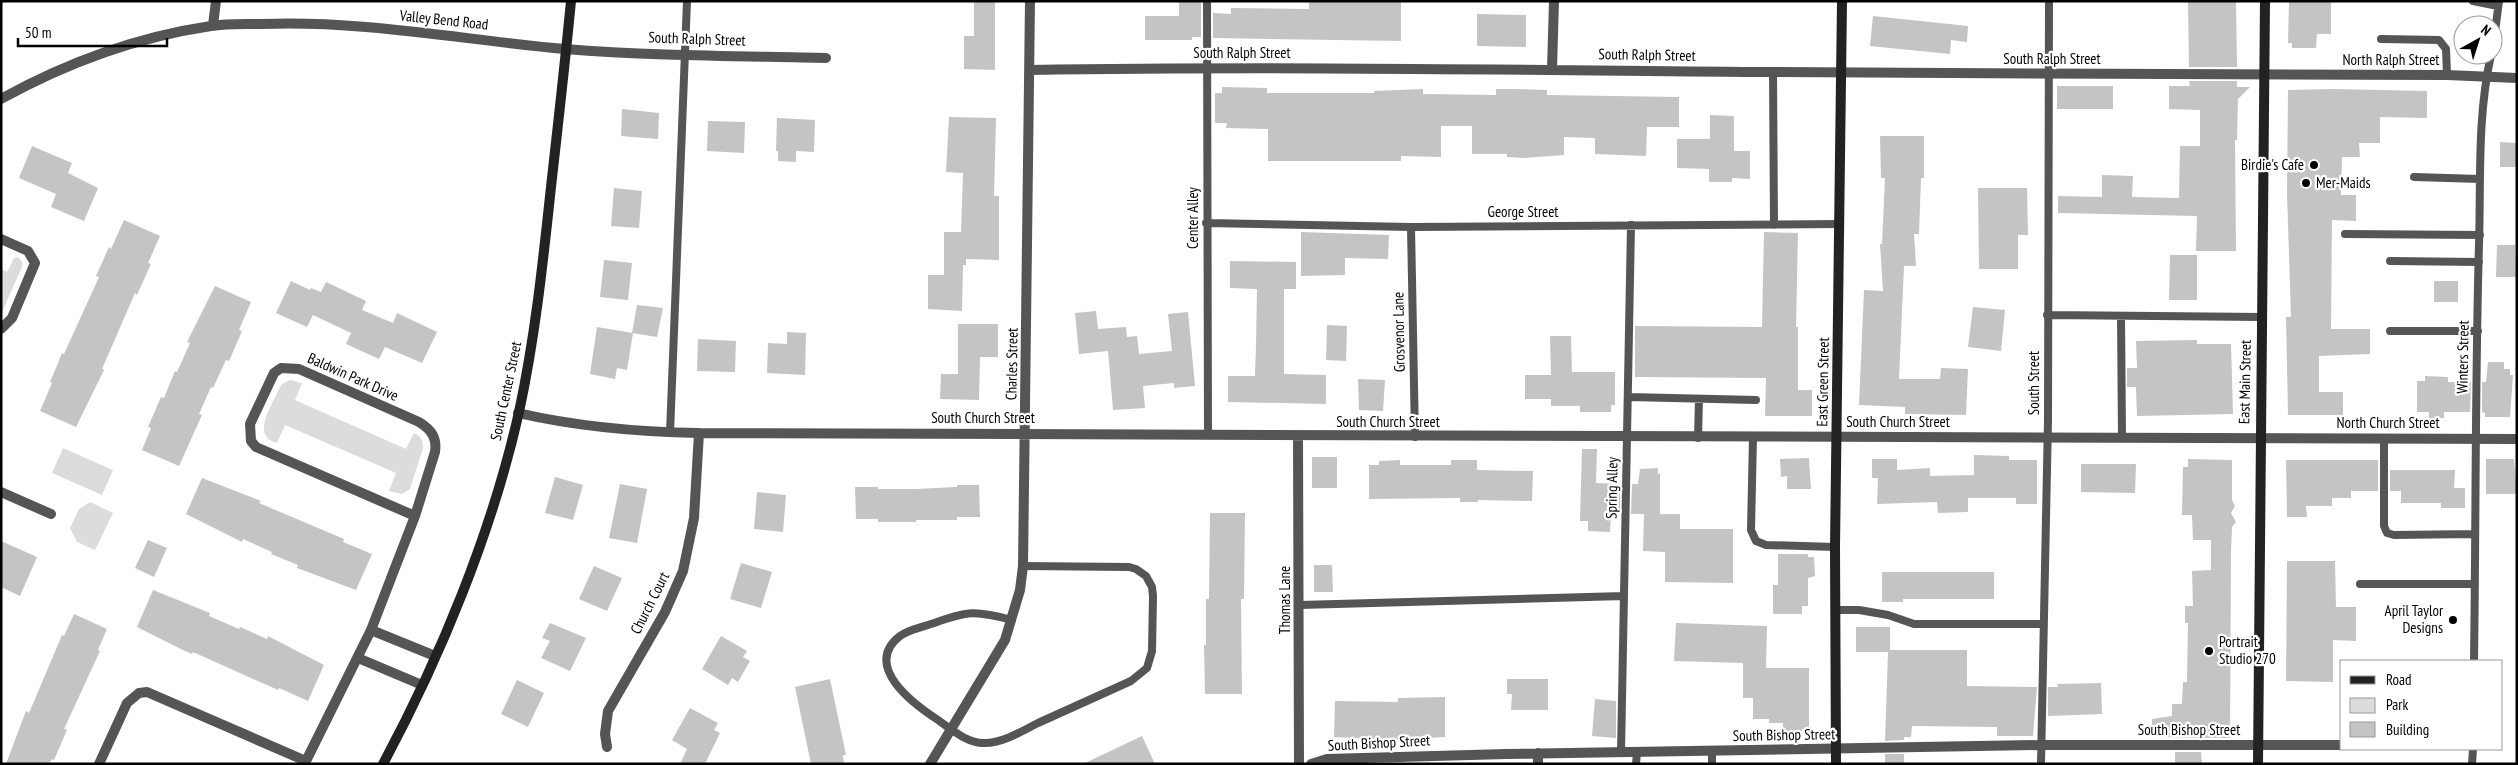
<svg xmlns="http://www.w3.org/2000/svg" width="2518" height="765" viewBox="0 0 2518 765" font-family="'PT Sans Narrow',sans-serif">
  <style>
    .green { fill: #dcdcdc }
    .building { fill: #c4c4c4 }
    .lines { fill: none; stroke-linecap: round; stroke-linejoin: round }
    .lane { stroke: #555; stroke-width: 8 }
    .street { stroke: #555; stroke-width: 10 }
    .secondary { stroke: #222; stroke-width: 10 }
    .poi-dot { fill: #000; stroke: #fff; stroke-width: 2 }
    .labels { text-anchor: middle; stroke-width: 4.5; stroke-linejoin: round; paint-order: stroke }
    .street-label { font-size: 15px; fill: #000; stroke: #fff }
    .poi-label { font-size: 15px; fill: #000; stroke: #fff; text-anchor: end }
  </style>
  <rect width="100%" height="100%" fill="#fff"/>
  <path class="green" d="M18,257L22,262V267L1,314V269L7,272L14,258Z
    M290,380L302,383L295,400L406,449L414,433C421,436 423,440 423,448L410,489L402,494L389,491L396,473L285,425L277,443C250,436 272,405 279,389L282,384Z
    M63,448L113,470L102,495L52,473Z
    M90,502L113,513L95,550L77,542L70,528L79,509Z"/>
  <path class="building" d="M974,1H995V70L964,69V36H974Z
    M1179,1H1201V37H1192V40H1145V16H1179Z
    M1309,1H1401V41L1213,38V13L1231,14V8L1309,9Z
    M2188,1H2236L2237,67H2189Z
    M2289,1H2331V34H2317L2316,48H2292V43H2288Z
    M1477,14L1526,15V47L1477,46Z
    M1873,16L1968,26L1967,42L1951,40L1950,54L1870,46Z
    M2189,81H2237V87H2250L2238,99L2237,140H2235L2236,251H2196L2197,216L2058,213V196L2102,197V175L2133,176L2132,197L2179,198L2180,146H2200V110L2169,109V86H2190Z
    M2057,86H2113V109H2057Z
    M1222,87L1267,88V93H1374V91L1423,89V94L1496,95V89H1515L1547,90V95L1679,97V127H1647L1646,156L1595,154V138L1564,137V155L1524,158L1507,157V154H1472V126H1441V157L1401,156V161H1268V129L1226,128L1227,123H1215V93H1222Z
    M2334,89L2427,91V118L2380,117V143H2359L2360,157H2342L2341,195H2356V221L2332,220L2331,329H2370V354L2319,356V392H2343V415H2288L2286,317H2291L2287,193L2288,90Z
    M622,109L659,113L658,139L621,136Z
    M1710,115L1734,116V151H1750V179L1732,178V182H1709V169L1677,168V139H1710Z
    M949,117L996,118L994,196H999V260L966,259V265H963L962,311L928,309V275H944V232H961L963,173L946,172Z
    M777,118L815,120L814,152L796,151V162L778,161V151H776Z
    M708,121L745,122L744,153L707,151Z
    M1880,136H1924V178H1921L1919,234H1914L1916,266H1904L1899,379H1940L1941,368L1968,369L1966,415L1905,414V407L1859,405L1864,290L1883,291L1880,244H1882L1885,178H1881Z
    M2500,142L2517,143V167H2500Z
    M32,146L72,163L68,173L98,188L84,221L51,207L56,194L19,178Z
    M614,188L642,191L639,228L611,226Z
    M1978,188H2027L2028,235H2018V269H1979Z
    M124,220L160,236L148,263L151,264L137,295L135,293L102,369L104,370L76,427L40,411L52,383L50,382L56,368L62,353L64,354L99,277L96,276L109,247L111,249Z
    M1301,232L1389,235L1388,259L1345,258V275L1301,276Z
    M1764,232L1798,233L1796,327H1798V390H1812V416H1765L1766,378L1635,377V326L1762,327Z
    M2497,245H2515L2516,277H2496Z
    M2170,255H2197V300H2169Z
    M604,260L632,263L628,300L600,297Z
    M1230,261L1296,262V289H1284V374L1326,375V404L1228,402V376H1255L1256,345L1257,289L1230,288Z
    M291,281L310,290L311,288L321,292L326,282L366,301L362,310L393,323L397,313L437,332L422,363L385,347L379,359L346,344L351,333L313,315L307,327L276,313Z
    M2434,281H2458V302H2434Z
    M215,286L251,302L239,330L242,331L229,361L226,360L213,388L211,387L199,414L202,415L179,466L142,450L151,428L148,427L161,397L164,398L175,371L177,372L190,343L187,342Z
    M637,305L663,308L657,337L632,333Z
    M1973,307L2005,310L2001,351L1968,347Z
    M1096,311L1098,329L1126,327L1127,337L1137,336L1139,354L1172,351L1168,314L1188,312L1195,386L1174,388V383L1143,386L1145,408L1113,410L1108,351L1079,354L1075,313Z
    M958,324H998V357H980L979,400L940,399L941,374H958Z
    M1327,325L1347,326L1346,361L1326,360Z
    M597,327L633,333L627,370L617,368L615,379L590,374Z
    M787,332L806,333L805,375L767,373L768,343L787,344Z
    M1550,336H1571L1572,372H1615V405H1611V412H1580V406H1551V399H1525V375H1551Z
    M698,339L736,341L735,372L697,371Z
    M2197,340V344H2231L2233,414L2137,416L2136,387H2127V368H2137L2136,341Z
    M2488,362H2504V369H2510V375H2513L2510,417H2485V413L2482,412V382H2486Z
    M2425,376L2448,377V382H2471L2470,412H2444V418H2429V412H2417V381H2425Z
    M1358,379L1385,380L1383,411L1359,410Z
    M1582,449H1597L1596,483L1620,484V514L1611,515L1610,532L1588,531V521H1580Z
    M1974,455L2009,456V460H2037V504H2016V498H1968V512L1938,513L1937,502L1877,504L1878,478H1872V459H1897V470L1930,468V476L1974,475Z
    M1312,457H1337V488H1312Z
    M1809,458L1811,489H1787V476L1781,477L1780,459Z
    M2188,459L2232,460V500L2235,506L2231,513L2236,522L2232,527L2231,552L2230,738L2152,737V719L2172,716V704H2182L2183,682H2187L2188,623H2185V606H2193L2192,571L2211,570V540H2193L2192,515H2182L2183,467H2188Z
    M2486,459H2514L2517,494H2486Z
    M1400,460V465H1451V460H1477V470L1533,471L1532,501L1478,500V502H1460V498L1369,499V465H1379V461Z
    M2286,460H2378V491H2351V498H2332V506H2306L2307,517H2287Z
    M2081,464H2136L2135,493L2081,492Z
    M1658,468V474H1660V514H1680V529H1733V583L1665,582V552L1643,551L1644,514H1631L1632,484H1638L1640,469Z
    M2390,470H2455L2454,488H2465V508H2441V503H2401V491H2390Z
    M555,477L583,485L573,520L545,513Z
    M202,478L261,501L259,503L344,539L343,542L372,554L356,590L297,568L298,565L271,554L272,552L243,539L242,542L186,514Z
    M620,484L647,489L637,543L609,538Z
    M957,485H979L980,517H957V520H916V522H878V519H856L855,487H878V489H916L957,487Z
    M757,492L786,495L783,532L754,529Z
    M1210,513H1245L1244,599H1241L1242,694H1205L1204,645H1206V599H1209Z
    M148,540L167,548L154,577L135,568Z
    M1,541L37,557L20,596L1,587Z
    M1778,554H1808V557H1814L1815,576L1808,578V606H1802V614H1773V585H1778Z
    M2287,561H2335L2336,607H2356V641L2333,640V682L2286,681Z
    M741,563L772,572L761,608L730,599Z
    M1314,565H1332L1333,592H1314Z
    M594,566L622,578L607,611L579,599Z
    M1882,572H1994V599H1903V602H1882Z
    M153,590L210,613L209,616L239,629L240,627L267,639L268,636L324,665L308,701L279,688L278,690L193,652L192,654L183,650L137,627Z
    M74,614L107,629L98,650L100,651L64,729L67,730L54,760L52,759L49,764H6L26,711L29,713L62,635L64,636Z
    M550,623L586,638L570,671L541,658L550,641L542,638Z
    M1676,623L1767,626L1766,668H1809V729H1802V734H1783V723H1769V719H1753V698H1743V663L1674,661Z
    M1856,627H1890V650H1967V686L2037,687L2033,736H1997V727L1912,726L1911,737H1904V740L1885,741L1888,652H1856Z
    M721,636L747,651L743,657L750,661L738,682L732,678L728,685L702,669Z
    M830,679L846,755H843L844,764H811L795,687Z
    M1507,679H1548V710H1511L1512,694H1507Z
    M517,680L544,693L528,727L501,714Z
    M2101,683L2102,714L2048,716V687H2058L2057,684Z
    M1445,697V737L1395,740L1334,737L1335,701L1398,702V698Z
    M1595,699L1616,701V738L1592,736Z
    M690,708L718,723L714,730L720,733L705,764H680L687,749L672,740Z
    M1142,736L1155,764H1083Z
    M2175,752H2201L2202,764H2175Z
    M1885,754H1904V764H1885Z"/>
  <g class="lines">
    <path class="lane" d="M1207,1L1208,434
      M2473,1L2498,6
      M2381,39L2439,40L2446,49L2447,75
      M2493,47L2499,1
      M1773,72L1774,225
      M2414,177L2480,179
      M1206,223L1411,227L1840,224
      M1411,227L1415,437
      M2345,234L2480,235
      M2390,261L2479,262
      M2047,315L2261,317
      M2121,316L2122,437
      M2390,331H2478
      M1629,397L1756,400
      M670,433L687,1
      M1753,437L1751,530L1756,541L1766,545L1835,547
      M1698,438L1699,399
      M2384,438V526L2387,533L2394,535L2475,534
      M2360,584H2475
      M1300,605L1624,596
      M1836,610H1859L1888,615L1914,624H2044
      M1012,620C971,609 967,612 928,625C919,628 908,630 900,636C861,666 915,705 938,720C951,729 968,744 985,743C1003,743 1022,731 1038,723C1069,709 1100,695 1131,681L1147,668L1152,651L1153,596L1152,587L1146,576L1136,569L1129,567L1023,566
      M2474,661C2476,522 2475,383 2479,244C2481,181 2477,117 2491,55
      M1712,751V764
      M1621,752L1631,225
      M1636,764L1637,752
      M2041,764L2048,420L2049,1
      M2472,764L2473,749"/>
    <path class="street" d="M213,25L216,1
      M1552,69L1554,1
      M1030,70C1277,66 1524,70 1771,72C1996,74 2222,74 2447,75L2517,78
      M1,99C66,63 137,37 211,26C228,23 245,24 262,24C363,20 464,40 565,49C651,56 739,56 826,58
      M1,239L28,251L35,263L12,318L1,329
      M518,413C579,427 636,432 699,433L2517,439
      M1298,437L1299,764
      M1,492L51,514
      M371,630L435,656
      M358,658L422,685
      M607,747L605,734L608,711L665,612L683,571L694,518L699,433
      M99,764L127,703L139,693L147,692L306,761L371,630L415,516L435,452C437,438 432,430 419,422L299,369L281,368L274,373L250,424L251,441L256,447L415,516
      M930,764L1005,640L1020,590L1023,566L1030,1
      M1311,764L1327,759L1506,754L2041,745H2342
      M1538,764V753"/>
    <path class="secondary" d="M383,764C441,656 492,532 519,412C535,338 543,262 551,187C558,125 565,63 571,1
      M1836,764L1835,547L1842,1
      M2258,764L2265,1"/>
  </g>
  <g class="poi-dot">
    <circle cx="2314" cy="165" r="5"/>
    <circle cx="2306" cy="183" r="5"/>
    <circle cx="2453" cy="620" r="5"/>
    <circle cx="2209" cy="651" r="5"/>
  </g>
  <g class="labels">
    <g class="street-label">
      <text transform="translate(444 20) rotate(6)" y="5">Valley Bend Road</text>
      <text transform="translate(697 39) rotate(2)" y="5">South Ralph Street</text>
      <text x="1242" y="58">South Ralph Street</text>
      <text transform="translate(1647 55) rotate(1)" y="5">South Ralph Street</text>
      <text x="2052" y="64">South Ralph Street</text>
      <text x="2391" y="65">North Ralph Street</text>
      <text x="1523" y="217">George Street</text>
      <text transform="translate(1193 218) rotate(-90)" y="5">Center Alley</text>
      <text transform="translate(1399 332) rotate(-91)" y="5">Grosvenor Lane</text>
      <text transform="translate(2463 357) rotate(-89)" y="5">Winters Street</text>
      <text transform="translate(1012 364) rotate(-89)" y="5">Charles Street</text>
      <text transform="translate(353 377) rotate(24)" y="5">Baldwin Park Drive</text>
      <text transform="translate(1823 382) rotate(-89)" y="5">East Green Street</text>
      <text transform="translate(2245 382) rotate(-89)" y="5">East Main Street</text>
      <text transform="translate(2034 383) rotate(-90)" y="5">South Street</text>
      <text transform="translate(506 391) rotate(-78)" y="5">South Center Street</text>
      <text x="983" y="423">South Church Street</text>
      <text x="1388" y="427">South Church Street</text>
      <text x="1898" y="427">South Church Street</text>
      <text x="2388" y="428">North Church Street</text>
      <text transform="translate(1612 488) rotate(-89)" y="5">Spring Alley</text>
      <text transform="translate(1285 600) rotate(-90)" y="5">Thomas Lane</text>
      <text transform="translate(650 603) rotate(-63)" y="5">Church Court</text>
      <text x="2189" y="735">South Bishop Street</text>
      <text transform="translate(1784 735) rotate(-1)" y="5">South Bishop Street</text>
      <text transform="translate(1379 743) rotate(-3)" y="5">South Bishop Street</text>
    </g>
    <g class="poi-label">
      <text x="2304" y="170">Birdie's Cafe</text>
      <text x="2316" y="188" text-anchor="start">Mer-Maids</text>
      <text x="2443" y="616">April Taylor<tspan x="2443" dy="17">Designs</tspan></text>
      <text x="2219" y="647" text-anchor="start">Portrait<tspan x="2219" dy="17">Studio 270</tspan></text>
    </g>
  </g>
  <rect width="2518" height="765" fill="none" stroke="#000000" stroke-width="5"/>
  <rect x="2340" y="660" width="162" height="90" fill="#ffffff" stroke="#999999"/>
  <rect x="2350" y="676" width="25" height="8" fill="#222222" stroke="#999999"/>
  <text x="2386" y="685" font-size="15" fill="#000000">Road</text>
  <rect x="2350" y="698" width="25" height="15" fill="#dcdcdc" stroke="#999999"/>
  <text x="2386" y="710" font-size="15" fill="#000000">Park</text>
  <rect x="2350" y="722" width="25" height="15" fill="#c4c4c4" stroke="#999999"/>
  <text x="2386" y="735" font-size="15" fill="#000000">Building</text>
  <g transform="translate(2478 40) rotate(39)"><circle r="24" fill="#ffffff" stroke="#999999"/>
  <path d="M0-4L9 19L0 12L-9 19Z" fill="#000000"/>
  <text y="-8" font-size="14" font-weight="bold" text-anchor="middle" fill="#000000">N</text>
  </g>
  <path d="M18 38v8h149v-8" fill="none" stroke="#000000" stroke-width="2.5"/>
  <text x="25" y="38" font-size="15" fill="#000000" stroke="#ffffff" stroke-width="4" paint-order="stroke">50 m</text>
</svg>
